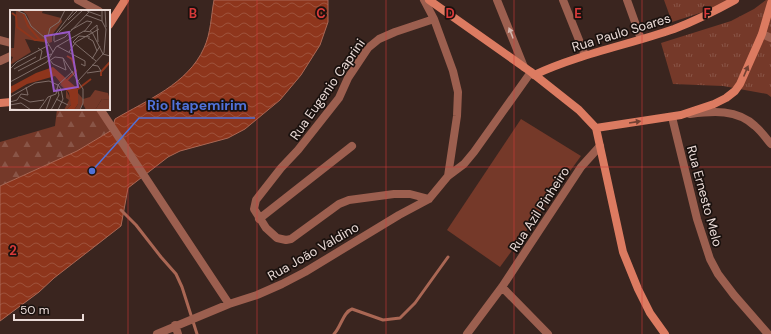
<svg xmlns="http://www.w3.org/2000/svg" width="771" height="334" viewBox="0 0 771 334" font-family="'DM Sans',sans-serif">
  <style>
    .grass { fill: url(#grass-tufts) }
    .forest { fill: url(#forest-firs) }
    .pitch { fill: #753929 }
    .water { fill: url(#water-waves); stroke: #aa6754 }
    .lines { fill: none; stroke-linecap: round; stroke-linejoin: round }
    .stream { stroke: #aa6754; stroke-width: 3 }
    .street { stroke: #9c5f4f; stroke-width: 8 }
    .secondary { stroke: #dc7b61; stroke-width: 8 }
    .oneway { fill: #d3b6ae }
    .oneway2 { fill: #714133 }
    .grid { fill: none; stroke: #d83a3a; stroke-width: 1; stroke-opacity: 0.55 }
    .labels { text-anchor: middle; stroke-width: 3.5; stroke-linejoin: round; paint-order: stroke }
    .street-label { font-size: 13px; fill: #eadbd7; stroke: #1a110e }
    .inset-river { fill: none; stroke: #8e351c; stroke-width: 2 }
    .inset-road { fill: none; stroke: #806e69; stroke-width: 1 }
    .view { fill: #9758c5; fill-opacity: 0.15; stroke: #9758c5; stroke-width: 2 }
    .inset-edge { fill: none; stroke: #eadbd7; stroke-width: 2 }
    .grid-label { font-size: 13px; text-anchor: middle; font-weight: bold; fill: #d83a3a; stroke: #1a110e; stroke-width: 3.5; stroke-linejoin: round; paint-order: stroke }
    .leader { fill: none; stroke: #5071d8; stroke-width: 1.5 }
    .callout-dot { fill: #5071d8; stroke: #1a110e; stroke-width: 1.5 }
    .callout-label { font-size: 14px; text-anchor: middle; font-weight: bold; fill: #5071d8; stroke: #1a110e; stroke-width: 3.5; stroke-linejoin: round; paint-order: stroke }
  </style>
  <defs>
    <pattern id="grass-tufts" width="24" height="20" patternUnits="userSpaceOnUse"><rect width="24" height="20" fill="#753929"/><path d="M3 7l-1-3M5 7V3M7 7l1-3M15 17l-1-3M17 17v-4M19 17l1-3" fill="none" stroke="#895547"/></pattern>
    <pattern id="forest-firs" width="22" height="20" patternUnits="userSpaceOnUse"><rect width="22" height="20" fill="#753929"/><path d="M5 1l3.5 6h-7zM16 11l3.5 6h-7z" fill="#895547"/></pattern>
    <pattern id="water-waves" width="16" height="10" patternUnits="userSpaceOnUse"><rect width="16" height="10" fill="#8e351c"/><path d="M0 5q4-4 8 0t8 0" fill="none" stroke="#9e523c"/></pattern>
  </defs>
  <rect width="100%" height="100%" fill="#3a251f"/>
  <path class="grass" d="M664,0H735L725,5L672,22Z
    M766,0H771V97L767,94L723,86L673,84L661,43L731,21L754,9Z"/>
  <path class="forest" d="M57,109H98L112,130L77,151L0,186V142L55,126Z"/>
  <path class="pitch" d="M521,119L581,156L500,267L447,230Z"/>
  <path class="water" d="M214,0H328V22L320,45L301,75L280,100L245,129L228,138L180,151L168,157L128,188L121,226L54,278L39,292L0,321V186L77,151L112,130L115,119C147,100 188,84 204,48C211,33 211,16 214,0Z"/>
  <g class="lines">
    <path class="stream" d="M121,210L136,225L161,257L176,274L182,287L197,334
      M334,334C341,327 343,312 352,309L383,320L400,318L415,303L448,257"/>
    <path class="street" d="M78,0L99,11
      M497,0L524,67
      M563,0L585,55
      M627,0L641,39
      M762,34L771,38
      M0,40L11,43
      M0,61L11,56
      M100,109L229,304
      M690,114C713,111 737,109 755,126C761,131 766,138 771,144
      M672,117L697,219L710,259L718,274L734,295L768,334
      M448,176L464,164L474,152L531,72
      M429,199L410,194H394L349,200L339,204L291,239L286,240L277,238L266,228L254,209L256,200L281,168L298,150L324,117L339,98L348,78L368,48L379,39L395,32L434,19
      M259,219L352,146
      M502,287L548,334
      M175,325L178,334
      M157,334L229,304L257,295L282,284L305,272L399,215L429,199L448,176L457,116L458,92L453,71L434,19L424,0
      M467,334L502,287L581,167L600,146"/>
    <path class="secondary" d="M429,0L531,72L579,110L596,128L623,252L638,289L650,313L665,334
      M109,25L125,0
      M534,75C579,54 628,45 674,29C695,21 715,11 735,0
      M0,103L11,102
      M596,128L681,115L714,104L726,98L735,91L740,84L762,34L771,3"/>
  </g>
  <defs><path id="oneway-solid" d="M-6-.8H1V-3.2L6.5 0L1 3.2V.8H-6Z"/></defs>
  <use class="oneway" href="#oneway-solid" transform="translate(511 33) rotate(-112)"/>
  <g class="oneway2">
    <use href="#oneway-solid" transform="translate(746 71) rotate(-67)"/>
    <use href="#oneway-solid" transform="translate(635 122) rotate(-9)"/>
  </g>
  <path class="grid" d="M128,0V334M257,0V334M386,0V334M514,0V334M642,0V334M0,167H771"/>
  <g class="labels">
    <g class="street-label">
      <text transform="translate(621 32) rotate(-17)" y="5">Rua Paulo Soares</text>
      <text transform="translate(327 89) rotate(-55)" y="5">Rua Eugenio Caprini</text>
      <text transform="translate(705 196) rotate(75)" y="5">Rua Ernesto Melo</text>
      <text transform="translate(539 209) rotate(-57)" y="5">Rua Azil Pinheiro</text>
      <text transform="translate(313 251) rotate(-30)" y="5">Rua João Valdino</text>
    </g>
  </g>
  <g transform="translate(10 10)">
    <rect width="100" height="100" fill="#3a251f"/>
    <path d="M6,0L13,3L38,33L15,29L21,42L0,55L3,47L0,46V38H4ZM12,0H33L32,3L51,8L52,12L42,25V32L39,33L22,16L17,5ZM92,89L100,90V100H85Z" fill="#753929"/>
    <path d="M52,71L61,90V95L56,100H54L59,90L56,88V80L50,75ZM85,80L98,83L100,90L92,89L85,100H76L73,94L69,100H64L68,94V83L73,89L80,87Z" fill="#753929"/>
    <path d="M43,57L68,79V94L64,100H56L61,95L59,83L45,66L17,74L0,84V77L26,63Z" fill="#8e351c"/>
    <path class="inset-river" d="M2,3L6,6L7,17L25,30H35M13,3L18,16L30,30M57,46L62,49L66,61L57,70M91,66V62L100,52M68,79L81,69"/>
    <path class="inset-road" d="M6,0L15,4L21,16L35,28L43,42M95,0L96,17M77,1L91,6M76,5L92,11M58,10L68,0M61,20L77,11L82,12L74,22M80,21L87,15L88,32M49,22L73,0M38,26L40,18L49,12L55,0M80,27L69,26L63,32L86,51M78,28L83,31L87,41M44,31V26L64,0M44,32L55,27L79,2M47,36L75,51V56L71,54M28,38L32,41L30,50M59,42L66,32L89,19M53,48L73,79V93L70,100M53,48L56,60M82,49L90,36M40,50L43,54L56,60M39,51L45,47L53,48M0,59L7,52L39,35M4,59L26,47M8,61L41,44M77,63L91,61L88,56L82,55M68,71L94,43L96,19L92,11V0M0,72L37,52L46,37L74,21L82,22L93,44L100,46M48,75L63,61M0,87L25,73L39,71L48,75L51,79L53,89L48,100M10,87L20,92L34,90M46,89L58,95M0,92L7,90L11,84L18,85L16,77M0,95L11,93L21,100M0,99L21,100M29,100L38,87L46,84L48,75M36,100L41,86M41,100L49,85L47,78"/>
    <path class="view" d="M59,22L68,77L44,81L35,26Z"/>
    <rect width="100" height="100" class="inset-edge"/>
  </g>
  <g class="grid-label">
    <text x="193" y="18">B</text>
    <text x="321" y="18">C</text>
    <text x="450" y="18">D</text>
    <text x="578" y="18">E</text>
    <text x="707" y="18">F</text>
    <text x="13" y="255">2</text>
  </g>
  <path class="leader" d="M92 171L139 118H255"/>
  <circle class="callout-dot" cx="92" cy="171" r="4"/>
  <g class="callout-label">
    <text x="197" y="110">Rio Itapemirim</text>
  </g>
  <path d="M14 314v6h69v-6" fill="none" stroke="#eadbd7" stroke-width="2"/>
  <text x="20" y="314" font-size="12" fill="#eadbd7" stroke="#1a110e" stroke-width="3" paint-order="stroke">50 m</text>
</svg>
